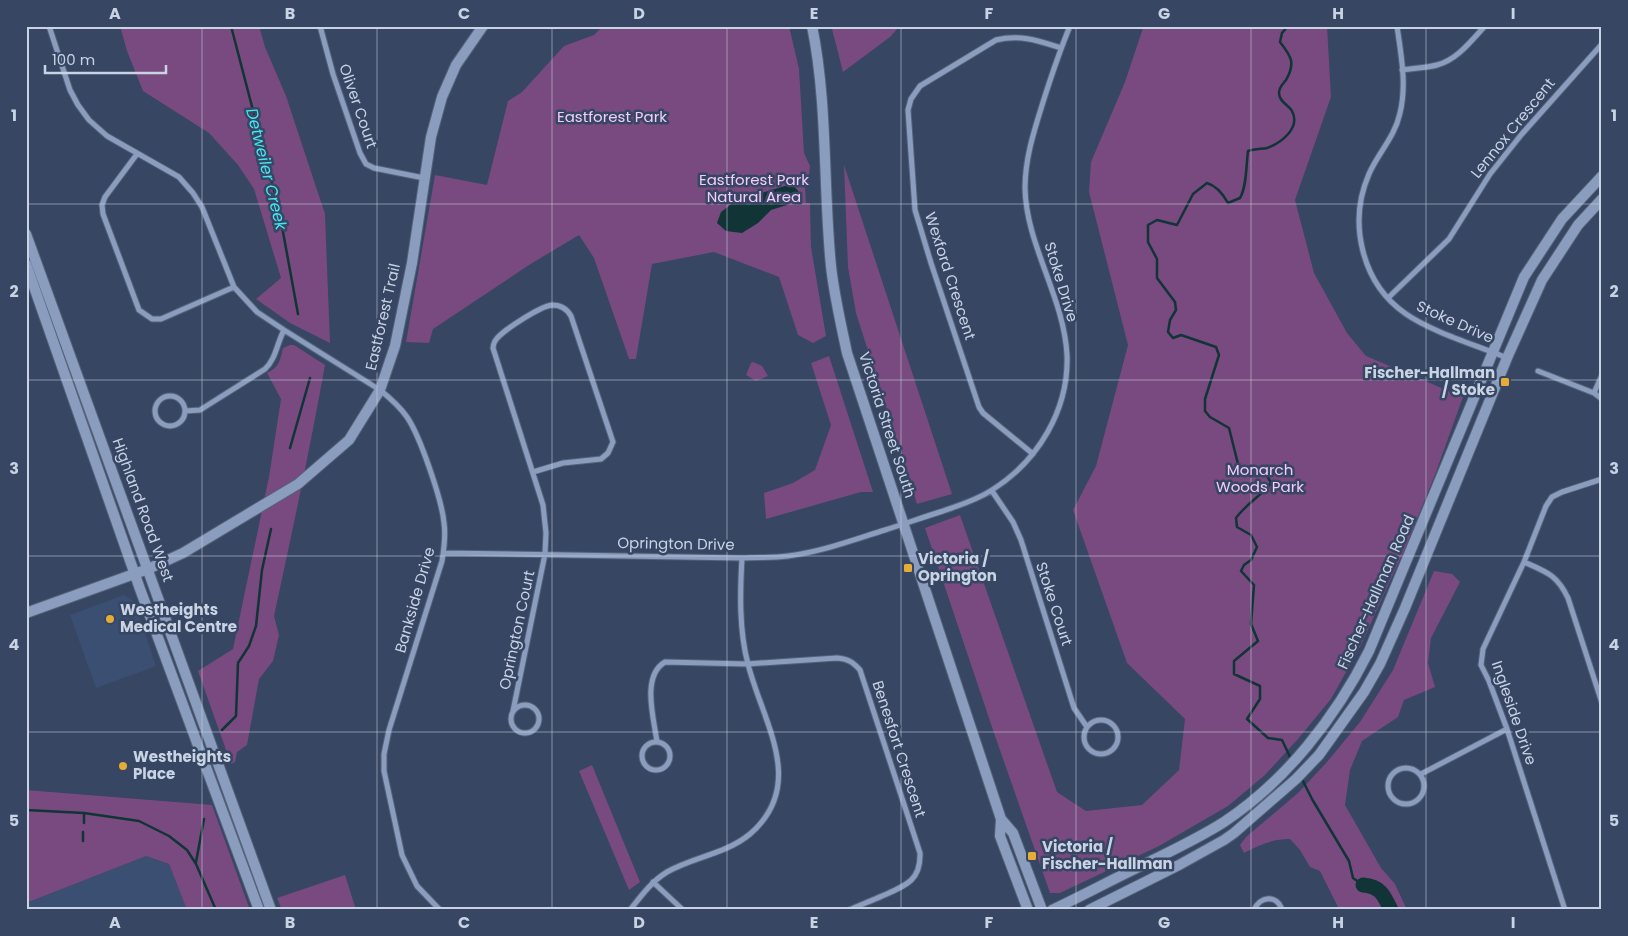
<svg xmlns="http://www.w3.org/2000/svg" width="1628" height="936" viewBox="0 0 1628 936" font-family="Poppins,sans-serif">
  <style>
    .built { fill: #3b4f72 }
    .green { fill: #784a7f }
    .water { fill: #113437 }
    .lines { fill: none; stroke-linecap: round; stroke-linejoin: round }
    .stream { stroke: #113437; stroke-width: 2.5 }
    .river { stroke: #113437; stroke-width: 15 }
    .street-casing { stroke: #546179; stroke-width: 7 }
    .secondary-casing { stroke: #546179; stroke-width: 12 }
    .street { stroke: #8a9dbe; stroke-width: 5 }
    .secondary { stroke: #8a9dbe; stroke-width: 10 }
    .grid { fill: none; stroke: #c8d3e4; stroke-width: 1; stroke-opacity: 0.55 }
    .poi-dot { fill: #e5ad35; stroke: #364663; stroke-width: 2 }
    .labels { text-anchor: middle; stroke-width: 5; stroke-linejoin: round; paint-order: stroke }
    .street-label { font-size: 15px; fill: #c8d3e4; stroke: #364663 }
    .park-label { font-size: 15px; fill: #f5cbfc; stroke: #364663 }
    .poi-label { font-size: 15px; font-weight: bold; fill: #c8d3e4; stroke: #364663; text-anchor: start }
    .water-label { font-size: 16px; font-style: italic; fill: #43e8f3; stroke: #364663 }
    .neatline { fill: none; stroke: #c8d3e4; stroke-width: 2 }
    .grid-label { font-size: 16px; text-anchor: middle; font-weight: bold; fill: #c8d3e4 }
  </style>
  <rect width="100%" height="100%" fill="#364663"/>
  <path class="built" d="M124,595L134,601L156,666L96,688L70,615Z
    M145,856L169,864L187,910H26V903Z"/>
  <path class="green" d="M120,26H259L265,47L286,96L325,214L330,343L290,323L256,299L281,278L254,189L238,165L209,133L143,91L127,51Z
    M603,26H789L799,69L804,153L810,166L808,184L805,187L806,203H810L811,247L826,336L813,343L798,335L779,277L714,252L652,264L636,359H629L594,258L579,235L529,265L433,329L429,343L406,342L435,175L487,185L508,101L522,92L564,46L594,35Z
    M837,26H900L890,37L843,72L832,29Z
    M1145,26H1327L1331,97L1295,200L1314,273L1347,333L1366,356L1463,397L1436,472L1406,546L1361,645L1331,699L1298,739L1265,775L1228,806L1159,846L1060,893H1050L995,736L925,528L960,515L1057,792L1086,811L1142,805L1179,770L1185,719L1127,663L1073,510L1096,466L1128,345L1089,192L1091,162L1125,82L1143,28Z
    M844,165L952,494L917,504L856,313L848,267Z
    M290,345H294L325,365C310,449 292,533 274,616L279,635L273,661L259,679L247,745L237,752L235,762L231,764L198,671L233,649L269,477L281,399L267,373C279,367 280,361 283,348Z
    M829,356L873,492H861L766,519L764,493L793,483L815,470L831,425L811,363Z
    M753,362L762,366L768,376L756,381L746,375L751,363Z
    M1434,571L1452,574L1460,582L1431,638L1428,663L1435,687L1404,700L1398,717L1362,741L1350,770L1345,805L1381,868L1395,884L1407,910H1331L1338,907L1320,871L1310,867L1300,850L1290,839C1272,839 1259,845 1244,853L1240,845L1246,837L1298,793L1327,762L1360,722L1393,670Z
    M592,765L640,882L629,890L579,771Z
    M26,790L212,805L250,910H187L169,864L146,856L26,903Z
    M345,875L356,910H282L277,898Z"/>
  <path class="water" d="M792,184L800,193L787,205L771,210L758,223L742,233L726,231L717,223L721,212L737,200Z"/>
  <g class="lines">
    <path class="stream" d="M231,26L279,210L298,314
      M1288,26L1282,33L1280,42C1291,56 1296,63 1286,80C1283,84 1279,87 1279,93C1279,102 1289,105 1292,111C1301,128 1281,143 1267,148C1262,149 1255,149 1248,151C1246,165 1247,186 1240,198L1228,203C1223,194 1217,186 1207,183L1193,194L1177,225L1157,220L1148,225V242L1157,259V278L1175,302L1176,310L1170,320L1168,332L1173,338L1181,335L1216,347L1219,355L1205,399V411L1210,417L1229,428L1239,468C1247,471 1256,468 1265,472L1271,483C1261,496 1246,504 1236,518L1237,527L1251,535L1257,547L1251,560L1244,565L1241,571L1254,585L1251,624L1258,641L1234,661V674L1260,686V699L1247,719L1268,738L1282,740L1291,759
      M290,448L310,378
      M222,730L236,716L238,663L249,646L256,626L262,570L271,529
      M1301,777L1312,799L1349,861L1353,878L1363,885
      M26,810L84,813L139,821L169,836L187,850L196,864L216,910
      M84,813V823
      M83,841V832
      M196,862L204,819"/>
    <path class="river" d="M1363,885C1380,886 1384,895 1391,910"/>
    <defs>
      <path id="street" d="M49,26L70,90L78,105L89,120L107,136L179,177L193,193L202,207L234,287L257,312L284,330L380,390C390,398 400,407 407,417C420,436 442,500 444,523C446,536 444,549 442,561L389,730L384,754V771L402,855L417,886L440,910
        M320,26L333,74L360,153L366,164L374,168L424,178
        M1397,26C1401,55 1407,84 1400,113C1395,137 1378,153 1369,174C1348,222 1361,283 1406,314C1432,332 1476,345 1507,358
        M1402,70C1414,68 1426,68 1437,65C1457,60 1471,41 1485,26
        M137,154L105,197L102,205L103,214L139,310L152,319H161L234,287
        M1388,298L1449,239L1490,174L1521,135L1602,44
        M1538,371L1594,393L1602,399
        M1594,393L1602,375
        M155 411a15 15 0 1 1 30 0a15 15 0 1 1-30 0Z
        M185,411L200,410L265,369C276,359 277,343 284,330
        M1033,454L983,413L979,407L931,263L915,210L908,110L911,99L920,86L996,40C1020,34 1039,41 1061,48
        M992,491L1013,522L1021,540L1074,708L1087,727
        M443,553L742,558C758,557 773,558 788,556C821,552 853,540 885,530C904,524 924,517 943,511C960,505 977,500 992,490C1038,461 1069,410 1067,355C1064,297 1026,245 1025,188C1025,157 1035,128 1044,99C1052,74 1060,50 1070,26
        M1524,562C1547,572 1557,575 1568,598L1602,703
        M511 719a14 14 0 1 1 28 0a14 14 0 1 1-28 0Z
        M513,711L545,554L546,533L543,505L493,348C493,346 494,343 495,341C501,331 541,306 552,305C561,305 567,309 571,316L613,442L608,453L601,459L563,463L533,472
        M1084 737a17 17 0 1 1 34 0a17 17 0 1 1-34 0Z
        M642 756a14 14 0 1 1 28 0a14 14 0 1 1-28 0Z
        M657,742C654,719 641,676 665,662L747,664L837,658C848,659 853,662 860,670L920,853C921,881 905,886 882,896C871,901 860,905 849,910
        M1388 786a18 18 0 1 1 36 0a18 18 0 1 1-36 0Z
        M1421,774L1507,729
        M653,882L683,910
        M630,910C641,896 652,881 667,872C693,857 726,854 750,834C808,784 762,721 748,664C739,631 740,592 742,558
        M1254,910C1260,896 1277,894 1282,910
        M1565,910L1507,729L1489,681L1481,665L1483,649L1524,562L1546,506L1552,497L1562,492L1602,479"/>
      <path id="secondary" d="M812,26C828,104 823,187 831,266C834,295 841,324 847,353L1001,819L1013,833L1042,910
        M26,234L271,910
        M26,264L140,589L259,910
        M26,613L148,569L183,553L298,484L349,440L380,390L395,346L412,263L431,137L442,97L456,65L483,26
        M1001,819L1000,836L1028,910
        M1052,910C1084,895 1115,878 1147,863C1173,850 1199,838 1224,822C1286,781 1336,717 1369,651L1524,277L1562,219L1602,176
        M1089,910L1179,865L1224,840L1234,833L1296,779L1319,755L1364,692L1380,664L1405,608L1507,358L1542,280L1578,225L1602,199"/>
    </defs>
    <use href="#street" class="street-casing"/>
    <use href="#secondary" class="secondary-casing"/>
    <use href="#street" class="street"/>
    <use href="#secondary" class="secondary"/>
  </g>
  <path class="grid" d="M202,26V910M377,26V910M552,26V910M727,26V910M901,26V910M1076,26V910M1251,26V910M1426,26V910M26,204H1602M26,380H1602M26,556H1602M26,732H1602"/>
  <g class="poi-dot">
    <rect x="1500" y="377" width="10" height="10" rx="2.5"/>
    <rect x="903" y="563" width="10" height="10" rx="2.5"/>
    <circle cx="110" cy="619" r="5"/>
    <circle cx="123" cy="766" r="5"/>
    <rect x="1027" y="851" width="10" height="10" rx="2.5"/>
  </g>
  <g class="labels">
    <g class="street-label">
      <text transform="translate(358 106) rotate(71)" y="5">Oliver Court</text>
      <text transform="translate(1513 128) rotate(-51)" y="5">Lennox Crescent</text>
      <text transform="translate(950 276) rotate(72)" y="5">Wexford Crescent</text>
      <text transform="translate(1061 282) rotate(73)" y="5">Stoke Drive</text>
      <text transform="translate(383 317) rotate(-77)" y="5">Eastforest Trail</text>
      <text transform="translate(1455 322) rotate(24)" y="5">Stoke Drive</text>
      <text transform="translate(887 425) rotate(72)" y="5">Victoria Street South</text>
      <text transform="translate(143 510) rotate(70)" y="5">Highland Road West</text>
      <text transform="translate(676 544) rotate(1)" y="5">Oprington Drive</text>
      <text transform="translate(1376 592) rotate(-66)" y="5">Fischer-Hallman Road</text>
      <text transform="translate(415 600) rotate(-74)" y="5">Bankside Drive</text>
      <text transform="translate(1054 604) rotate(72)" y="5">Stoke Court</text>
      <text transform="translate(517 630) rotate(-78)" y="5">Oprington Court</text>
      <text transform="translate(1514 713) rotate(71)" y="5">Ingleside Drive</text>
      <text transform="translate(899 749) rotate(72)" y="5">Benesfort Crescent</text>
    </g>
    <g class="park-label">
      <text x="612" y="122">Eastforest Park</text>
      <text x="754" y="185">Eastforest Park<tspan x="754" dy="17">Natural Area</tspan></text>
      <text x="1260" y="475">Monarch<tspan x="1260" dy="17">Woods Park</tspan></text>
    </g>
    <g class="poi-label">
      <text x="1495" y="378" text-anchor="end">Fischer-Hallman<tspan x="1495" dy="17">/ Stoke</tspan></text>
      <text x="918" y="564">Victoria /<tspan x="918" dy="17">Oprington</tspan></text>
      <text x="120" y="615">Westheights<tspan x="120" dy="17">Medical Centre</tspan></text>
      <text x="133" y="762">Westheights<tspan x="133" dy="17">Place</tspan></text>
      <text x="1042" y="852">Victoria /<tspan x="1042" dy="17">Fischer-Hallman</tspan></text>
    </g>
    <g class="water-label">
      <text transform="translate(267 169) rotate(76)" y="6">Detweiler Creek</text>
    </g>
  </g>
  <rect width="1628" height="936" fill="none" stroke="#364663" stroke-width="55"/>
  <path d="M45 65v8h121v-8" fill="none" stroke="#c8d3e4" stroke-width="2.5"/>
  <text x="52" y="65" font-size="15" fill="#c8d3e4" stroke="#364663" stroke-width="4" paint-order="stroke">100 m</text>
  <rect x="28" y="28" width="1572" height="880" class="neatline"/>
  <g class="grid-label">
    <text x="115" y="19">A</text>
    <text x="290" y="19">B</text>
    <text x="464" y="19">C</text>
    <text x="639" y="19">D</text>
    <text x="814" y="19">E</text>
    <text x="989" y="19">F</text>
    <text x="1164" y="19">G</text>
    <text x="1338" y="19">H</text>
    <text x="1513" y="19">I</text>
    <text x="14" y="121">1</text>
    <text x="1614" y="121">1</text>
    <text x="14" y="297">2</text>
    <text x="1614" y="297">2</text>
    <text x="14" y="474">3</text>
    <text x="1614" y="474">3</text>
    <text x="14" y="650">4</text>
    <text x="1614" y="650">4</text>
    <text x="14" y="826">5</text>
    <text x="1614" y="826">5</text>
    <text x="115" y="928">A</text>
    <text x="290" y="928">B</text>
    <text x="464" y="928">C</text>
    <text x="639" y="928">D</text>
    <text x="814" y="928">E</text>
    <text x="989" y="928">F</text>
    <text x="1164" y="928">G</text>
    <text x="1338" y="928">H</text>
    <text x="1513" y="928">I</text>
  </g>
</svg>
